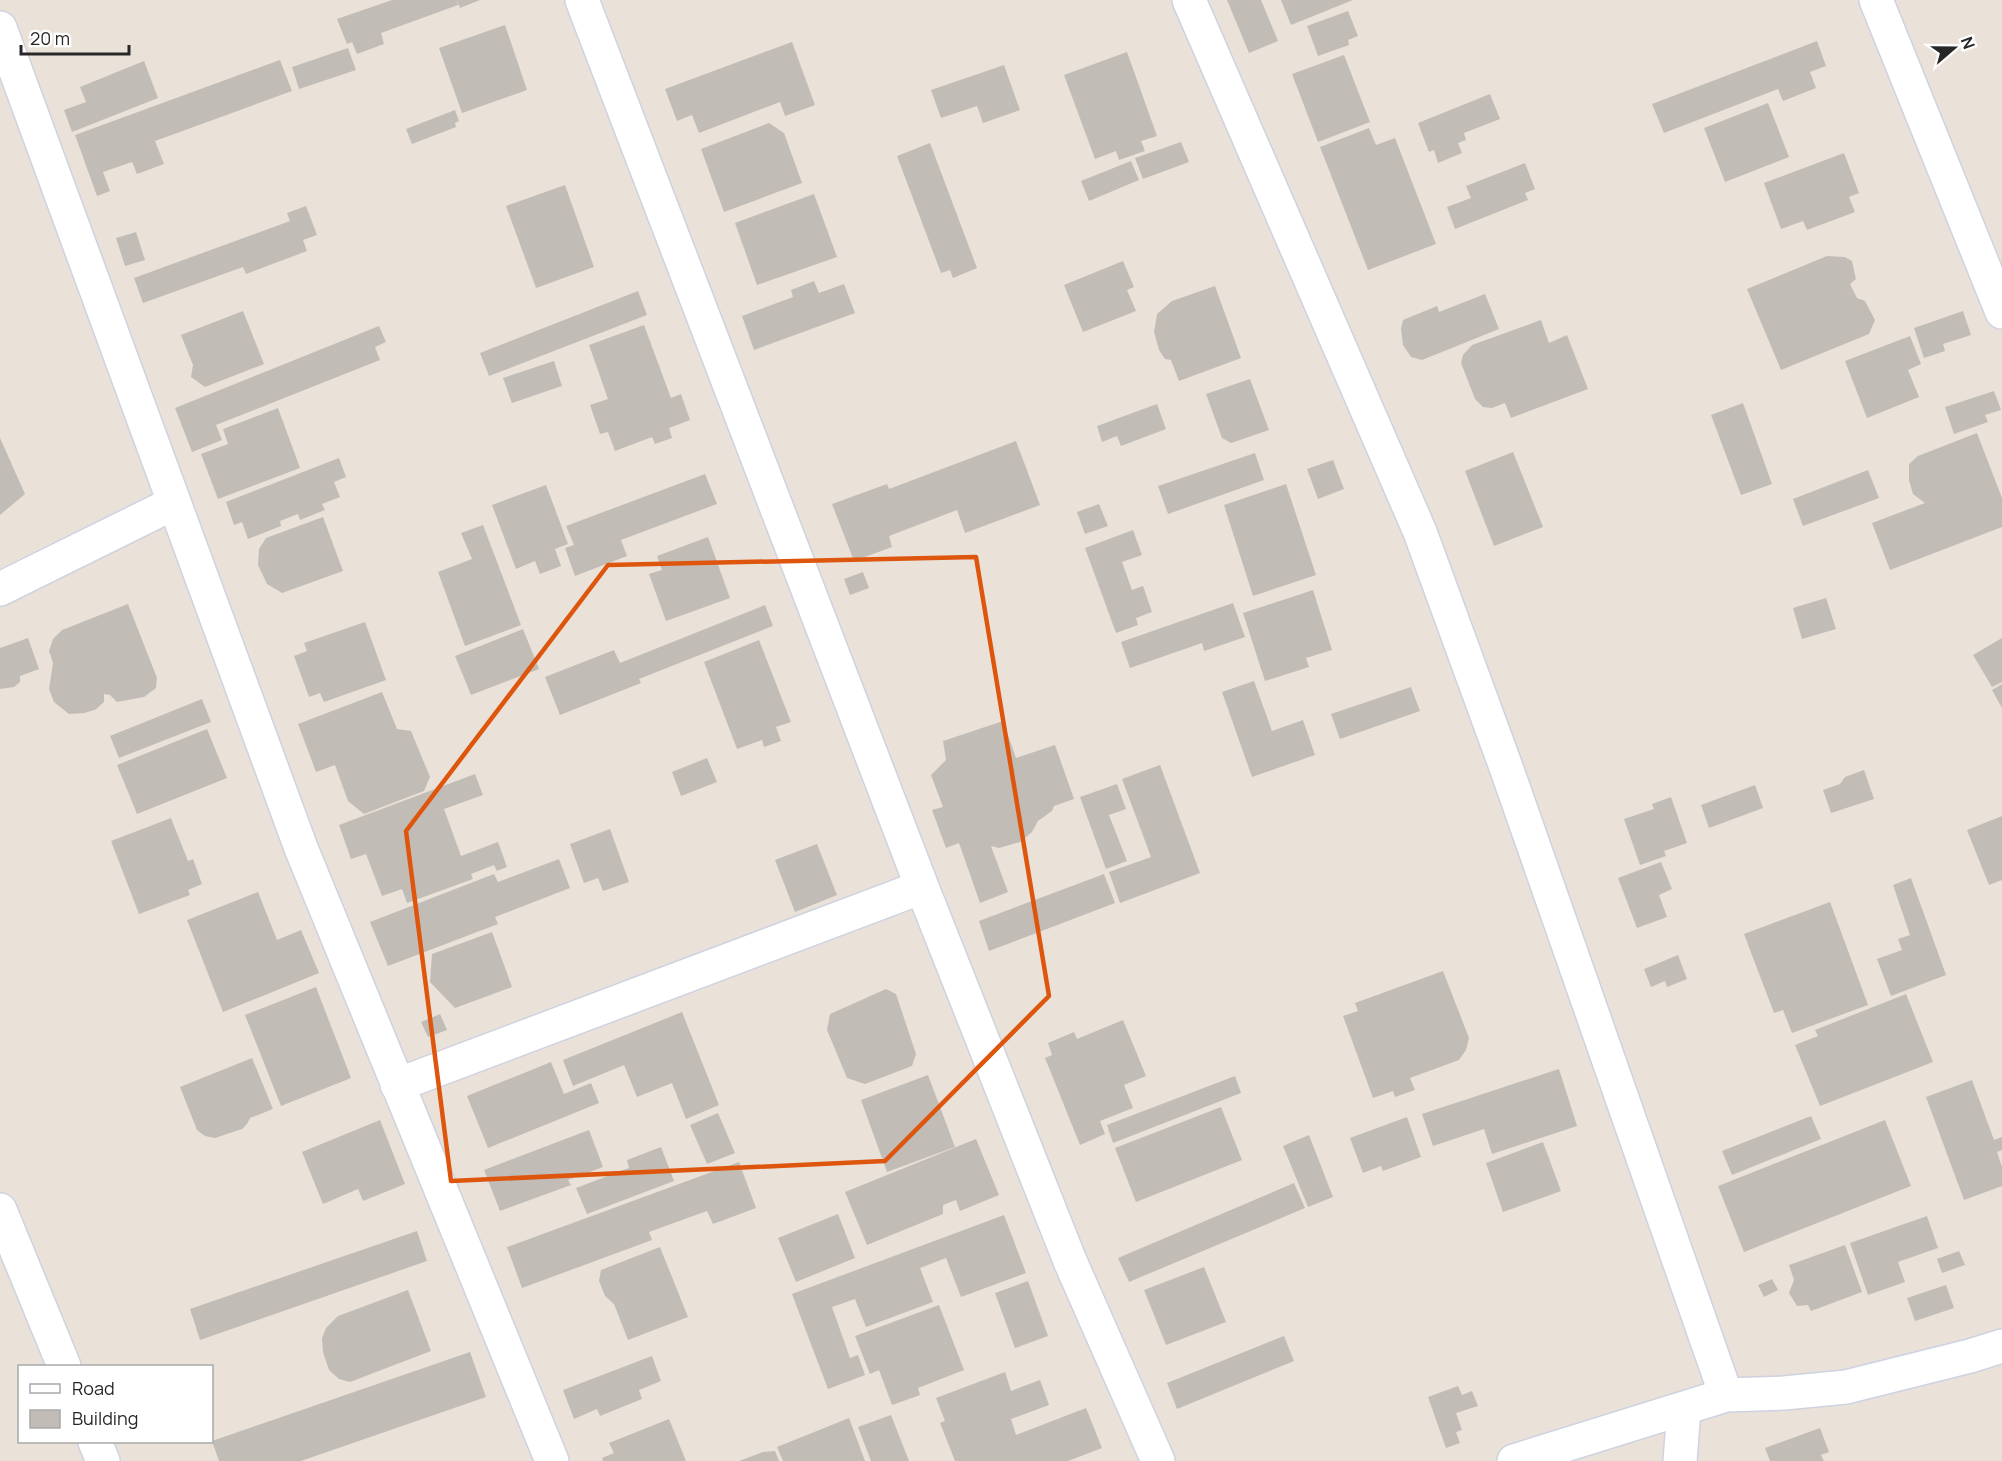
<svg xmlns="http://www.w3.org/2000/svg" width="2002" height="1461" viewBox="0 0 2002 1461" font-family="Manrope,sans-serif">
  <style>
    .building { fill: #c2bcb6 }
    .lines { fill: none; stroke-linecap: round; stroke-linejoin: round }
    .minor-casing { stroke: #ced2e1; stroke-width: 36 }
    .minor { stroke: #fff; stroke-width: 33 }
    .marked { fill: none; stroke: #de560d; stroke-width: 4.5; stroke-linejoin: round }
  </style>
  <rect width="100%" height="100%" fill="#eae2d9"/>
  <path class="building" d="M392,0H457L458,5L381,33L384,44L357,54L352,42L347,44L337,19Z
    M457,0H480L460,8Z
    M1227,0H1261L1278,41L1249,53Z
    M1281,0H1353L1291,25Z
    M1348,11L1358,36L1348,40L1349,45L1318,56L1307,26Z
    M505,25L527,90L462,113L439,48Z
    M1817,41L1826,66L1810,72L1816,88L1783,101L1778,89L1664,133L1652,104Z
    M792,42L815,105L785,116L780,102L699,133L692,115L677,121L665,89Z
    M348,48L356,70L299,89L292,67Z
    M1127,52L1157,136L1141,141L1145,151L1119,160L1116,151L1095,159L1064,75Z
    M1344,55L1370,122L1318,142L1292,74Z
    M280,60L292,91L155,141L164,164L137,174L132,162L103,172L110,191L97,196L75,135Z
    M144,61L158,98L72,132L64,110L86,102L80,87Z
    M1004,65L1020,110L983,123L977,106L941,118L931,90Z
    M1490,94L1500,119L1464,133L1466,140L1458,143L1462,153L1438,163L1434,150L1429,152L1418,123Z
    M1768,103L1789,157L1725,182L1704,128Z
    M455,110L459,121L455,123L456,127L412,144L406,129Z
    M769,123L784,133L802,183L724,212L701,149Z
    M1369,128L1376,145L1395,138L1436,244L1368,270L1320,147Z
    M1181,142L1189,162L1143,179L1135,158Z
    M930,143L977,268L953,278L950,270L941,273L897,156Z
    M1844,153L1859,193L1849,197L1855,212L1807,230L1803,221L1781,229L1764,183Z
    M1131,161L1139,180L1089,201L1081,181Z
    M1525,163L1535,189L1525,193L1528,200L1455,229L1447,207L1471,198L1466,186Z
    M565,185L594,267L536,288L506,206Z
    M814,194L837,257L757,285L735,223Z
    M306,206L317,235L303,240L307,251L246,274L243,267L143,303L134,278L290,221L287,213Z
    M136,232L145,260L125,266L116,238Z
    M1827,256L1845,257L1852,261L1856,279L1850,284L1857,298L1865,301L1875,320L1869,334L1781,370L1747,289Z
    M1123,261L1134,287L1127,290L1136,311L1083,332L1064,285Z
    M814,281L819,293L844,284L855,313L754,350L742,316L793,297L791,290Z
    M1215,286L1241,358L1179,381L1171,360L1165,359L1159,350L1154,332L1157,314L1172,301Z
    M638,291L647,315L489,376L480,353Z
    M1485,294L1499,329L1422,360L1411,357L1403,345L1401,329L1403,320L1437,306L1439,312Z
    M243,311L264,364L205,387L191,377L193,365L181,335Z
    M1963,311L1971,335L1943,344L1945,351L1924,358L1914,328Z
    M1541,320L1549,343L1567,335L1588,389L1511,418L1505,403L1492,408L1483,407L1475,399L1461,363L1463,355L1472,345Z
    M644,325L671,398L681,394L690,420L669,428L672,438L655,444L652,437L615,451L608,432L600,434L590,405L608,399L589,345Z
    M379,326L386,342L375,347L380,360L216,425L222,440L192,452L175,408Z
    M1910,336L1921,364L1908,370L1919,397L1867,418L1845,361Z
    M554,361L562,386L512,403L503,378Z
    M1250,379L1269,430L1231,443L1222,438L1206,394Z
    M1994,391L2001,410L1985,415L1988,422L1954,434L1945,407Z
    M1743,403L1772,484L1741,495L1711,415Z
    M1157,404L1166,429L1121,446L1117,436L1102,442L1097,426Z
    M278,408L300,468L218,499L201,454L228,444L223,429Z
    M1977,433L2002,498V527L1890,570L1872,523L1925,503L1913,494L1909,480V464L1918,456Z
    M0,438L25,494L0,515Z
    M1016,441L1040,505L965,533L957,510L889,536L892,547L854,561L832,504L887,484L889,489Z
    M1513,452L1543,527L1494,546L1465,471Z
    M1255,453L1264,480L1168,514L1158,486Z
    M339,458L346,477L334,482L340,497L322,504L325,510L300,520L298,514L280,521L281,526L248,539L242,522L234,525L226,502Z
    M1333,460L1344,489L1318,499L1307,469Z
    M1868,470L1879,498L1803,526L1793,499Z
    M705,474L717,504L621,540L627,556L575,576L565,548L574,545L566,526Z
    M1286,484L1316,575L1253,596L1224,505Z
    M546,485L568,544L555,549L561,566L540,574L535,561L516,569L492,505Z
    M1099,504L1108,526L1085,534L1077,512Z
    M323,517L343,571L282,593L267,584L258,565L259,549L266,538Z
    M483,525L521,625L465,646L438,572L472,559L461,533Z
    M1133,530L1142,555L1122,562L1132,590L1143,586L1152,612L1136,618L1138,625L1116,633L1085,548Z
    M708,537L730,598L666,621L649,574L662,570L657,556Z
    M863,572L869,588L850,595L844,579Z
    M1313,590L1332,650L1306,658L1309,667L1265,681L1243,613Z
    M1826,598L1836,629L1802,639L1793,608Z
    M1233,603L1245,637L1204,651L1202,643L1130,668L1121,642Z
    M128,604L157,678L156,688L144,697L117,702L110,695L104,694V702L95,710L84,713L69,714L54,702L49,689L53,663L49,651L53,639L62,630Z
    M765,605L773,626L639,679L641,683L560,715L545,677L614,650L620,663Z
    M365,622L386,680L324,702L320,693L309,697L294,656L307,651L304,643Z
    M523,629L539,669L471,695L455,656Z
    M28,638L39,669L20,676V682L14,687L0,689V648Z
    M2002,638V682L1992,687L1973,655Z
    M759,640L791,722L776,727L781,741L764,747L762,740L737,749L704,662Z
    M1254,681L1272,731L1303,720L1315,755L1252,777L1222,692Z
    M2002,684V708L1992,690Z
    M1411,687L1420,711L1340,739L1331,714Z
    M382,692L397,729L411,731L430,777L424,791L364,814L348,801L335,765L316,772L298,724Z
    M202,699L211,722L119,758L110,736Z
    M1003,721L1016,758L1055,745L1074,799L1054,806L1052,811L1038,821L1032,832L1020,842L999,848L991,846L1008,892L980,903L959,843L946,848L932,810L943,807L931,775L946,760L943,741Z
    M207,729L227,778L137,814L117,765Z
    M707,758L717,782L681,796L672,772Z
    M1160,765L1200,873L1120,903L1109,872L1151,857L1122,779Z
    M1864,770L1874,799L1831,813L1823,790L1840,784L1845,777Z
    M475,774L483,795L444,809L461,856L498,842L507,867L497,871L494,865L471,874L473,879L407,903L402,889L382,896L366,854L351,859L339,825Z
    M1117,784L1126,809L1109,815L1127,861L1106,869L1080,797Z
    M1755,785L1763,808L1709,828L1701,805Z
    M1671,797L1687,843L1664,851L1666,856L1640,865L1624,819L1654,809L1652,804Z
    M2002,816V880L1989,885L1967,830Z
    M171,818L188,861L193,859L202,884L188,890L190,895L139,914L111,841Z
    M610,829L629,882L603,891L598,878L584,883L570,844Z
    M817,844L837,895L795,912L775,860Z
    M559,859L570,888L495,917L498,924L388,966L370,922L494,874L498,882Z
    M1661,862L1672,889L1659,895L1667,917L1637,928L1618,878Z
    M1104,874L1115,903L989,951L979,921Z
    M1911,878L1946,975L1891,996L1877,959L1902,950L1898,939L1910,935L1893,885Z
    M258,892L277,940L301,930L319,973L223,1012L187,920Z
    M1830,902L1868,1005L1792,1033L1783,1010L1774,1013L1744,934Z
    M492,932L512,987L455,1008L430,982L432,954Z
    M1678,955L1687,979L1667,987L1665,981L1651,987L1644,969Z
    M1443,971L1469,1038L1466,1050L1459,1060L1410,1078L1415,1090L1395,1097L1393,1091L1373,1098L1343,1016L1358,1011L1355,1003Z
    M316,987L351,1078L281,1106L245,1015Z
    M886,989L896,994L916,1054L912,1066L865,1084L847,1078L827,1030L830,1014Z
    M1906,994L1933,1062L1820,1106L1795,1045L1818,1036L1815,1030Z
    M682,1012L719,1105L686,1119L672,1083L637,1097L624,1065L573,1086L563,1060Z
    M440,1014L447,1030L428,1037L421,1022Z
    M1123,1020L1146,1076L1124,1085L1133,1108L1100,1121L1105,1134L1080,1145L1045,1058L1052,1055L1048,1043L1074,1032L1077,1039Z
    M252,1058L273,1109L250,1118L247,1124L242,1129L215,1138L205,1136L197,1130L180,1087Z
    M551,1062L564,1094L591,1083L599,1103L488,1148L467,1096Z
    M1559,1069L1577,1126L1492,1154L1484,1129L1433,1146L1422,1114Z
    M928,1075L955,1147L887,1172L861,1100Z
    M1235,1076L1241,1093L1113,1143L1107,1125Z
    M1972,1080L1994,1140L2002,1137V1150L1997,1152L2002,1167V1186L1964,1200L1926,1097Z
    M1221,1107L1242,1160L1136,1202L1115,1148Z
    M718,1113L735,1153L707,1164L690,1125Z
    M1811,1116L1821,1139L1732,1175L1722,1151Z
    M1407,1117L1421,1157L1383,1171L1381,1166L1363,1173L1350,1138Z
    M380,1120L405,1184L363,1201L358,1189L323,1204L302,1152Z
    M1885,1120L1911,1186L1744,1252L1718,1186Z
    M589,1130L603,1167L568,1180L571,1185L500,1211L484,1170Z
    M1309,1135L1333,1197L1308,1207L1283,1146Z
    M976,1139L999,1195L960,1211L956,1200L943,1205V1214L867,1245L845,1192Z
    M1543,1142L1561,1191L1503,1212L1486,1163Z
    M661,1147L674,1181L587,1214L576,1188L629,1168L627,1160Z
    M739,1162L756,1208L713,1224L707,1211L649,1232L652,1240L522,1288L507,1247Z
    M1294,1183L1305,1208L1129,1282L1118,1258Z
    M838,1214L855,1258L796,1282L778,1238Z
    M1004,1215L1026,1273L961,1297L946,1258L920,1268L933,1302L866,1327L855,1299L832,1307L850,1358L858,1355L865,1375L828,1389L792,1294Z
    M1927,1216L1938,1248L1898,1262L1905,1282L1868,1295L1850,1243Z
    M417,1231L427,1261L200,1340L190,1309Z
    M1845,1245L1862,1292L1811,1311L1808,1305L1797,1306L1789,1293L1794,1280L1789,1265Z
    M660,1247L688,1317L628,1340L614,1304L605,1296L599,1281L601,1270Z
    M1959,1251L1965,1265L1942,1273L1937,1259Z
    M1204,1267L1226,1322L1166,1345L1144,1290Z
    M1772,1279L1778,1290L1764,1297L1758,1285Z
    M1028,1281L1048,1336L1015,1348L995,1293Z
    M1946,1285L1954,1308L1915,1321L1907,1298Z
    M408,1290L431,1351L350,1382L339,1379L329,1370L323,1352L322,1338L326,1328L338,1316Z
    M939,1305L964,1370L918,1388L920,1395L892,1405L879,1370L870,1374L855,1336Z
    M1284,1336L1294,1361L1177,1409L1167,1383Z
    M470,1352L486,1397L301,1461H219L212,1441Z
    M652,1356L661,1381L639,1390L642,1399L600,1416L597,1409L574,1419L563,1390Z
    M1005,1372L1011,1391L1040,1380L1049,1405L1011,1419L1016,1435L1086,1408L1102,1448L1068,1461H955L940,1423L945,1421L936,1398Z
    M1458,1386L1462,1395L1472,1391L1478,1406L1456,1413L1462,1430L1456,1432L1460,1443L1446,1448L1428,1397Z
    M891,1415L909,1461H871L858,1427Z
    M849,1418L865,1461H783L777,1447Z
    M669,1419L686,1461H603L602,1458L614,1453L609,1443Z
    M1820,1428L1829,1452L1821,1455L1824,1461H1770L1765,1448Z
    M775,1451L779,1461H739L763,1452Z"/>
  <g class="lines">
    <defs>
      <path id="minor" d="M582,0L922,887L1070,1261L1158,1461
        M1189,0L1420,532L1507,770L1726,1395
        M1876,0L2002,312
        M0,28L301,848L552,1461
        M0,589L174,503
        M397,1085L922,887
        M0,1210L64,1366
        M95,1442L103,1461
        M1514,1461L1726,1395L1784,1393L1846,1387L1970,1356L2002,1346
        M1680,1461L1684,1409"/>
    </defs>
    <use href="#minor" class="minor-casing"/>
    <use href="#minor" class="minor"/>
  </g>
  <path class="marked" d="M976,557L1049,996L885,1161L451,1181L406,831L608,565Z"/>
  <rect x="18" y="1365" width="195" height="78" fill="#ffffff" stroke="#a9a9a9" stroke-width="1.5"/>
  <rect x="30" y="1384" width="30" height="9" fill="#ffffff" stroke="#a9a9a9" stroke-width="1.5"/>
  <text x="72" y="1395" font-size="18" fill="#272727">Road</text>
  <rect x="30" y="1410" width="30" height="18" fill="#c2bcb6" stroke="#a9a9a9" stroke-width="1.5"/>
  <text x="72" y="1425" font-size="18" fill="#272727">Building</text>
  <g transform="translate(1954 48) rotate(70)" stroke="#ffffff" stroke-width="4.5" paint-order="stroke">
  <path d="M0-4.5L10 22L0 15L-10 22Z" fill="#272727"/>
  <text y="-9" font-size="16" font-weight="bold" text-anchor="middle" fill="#272727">N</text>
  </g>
  <path d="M21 45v9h108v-9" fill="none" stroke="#272727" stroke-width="3"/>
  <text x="30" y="45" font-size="18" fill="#272727" stroke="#ffffff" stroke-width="4.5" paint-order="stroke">20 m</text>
</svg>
